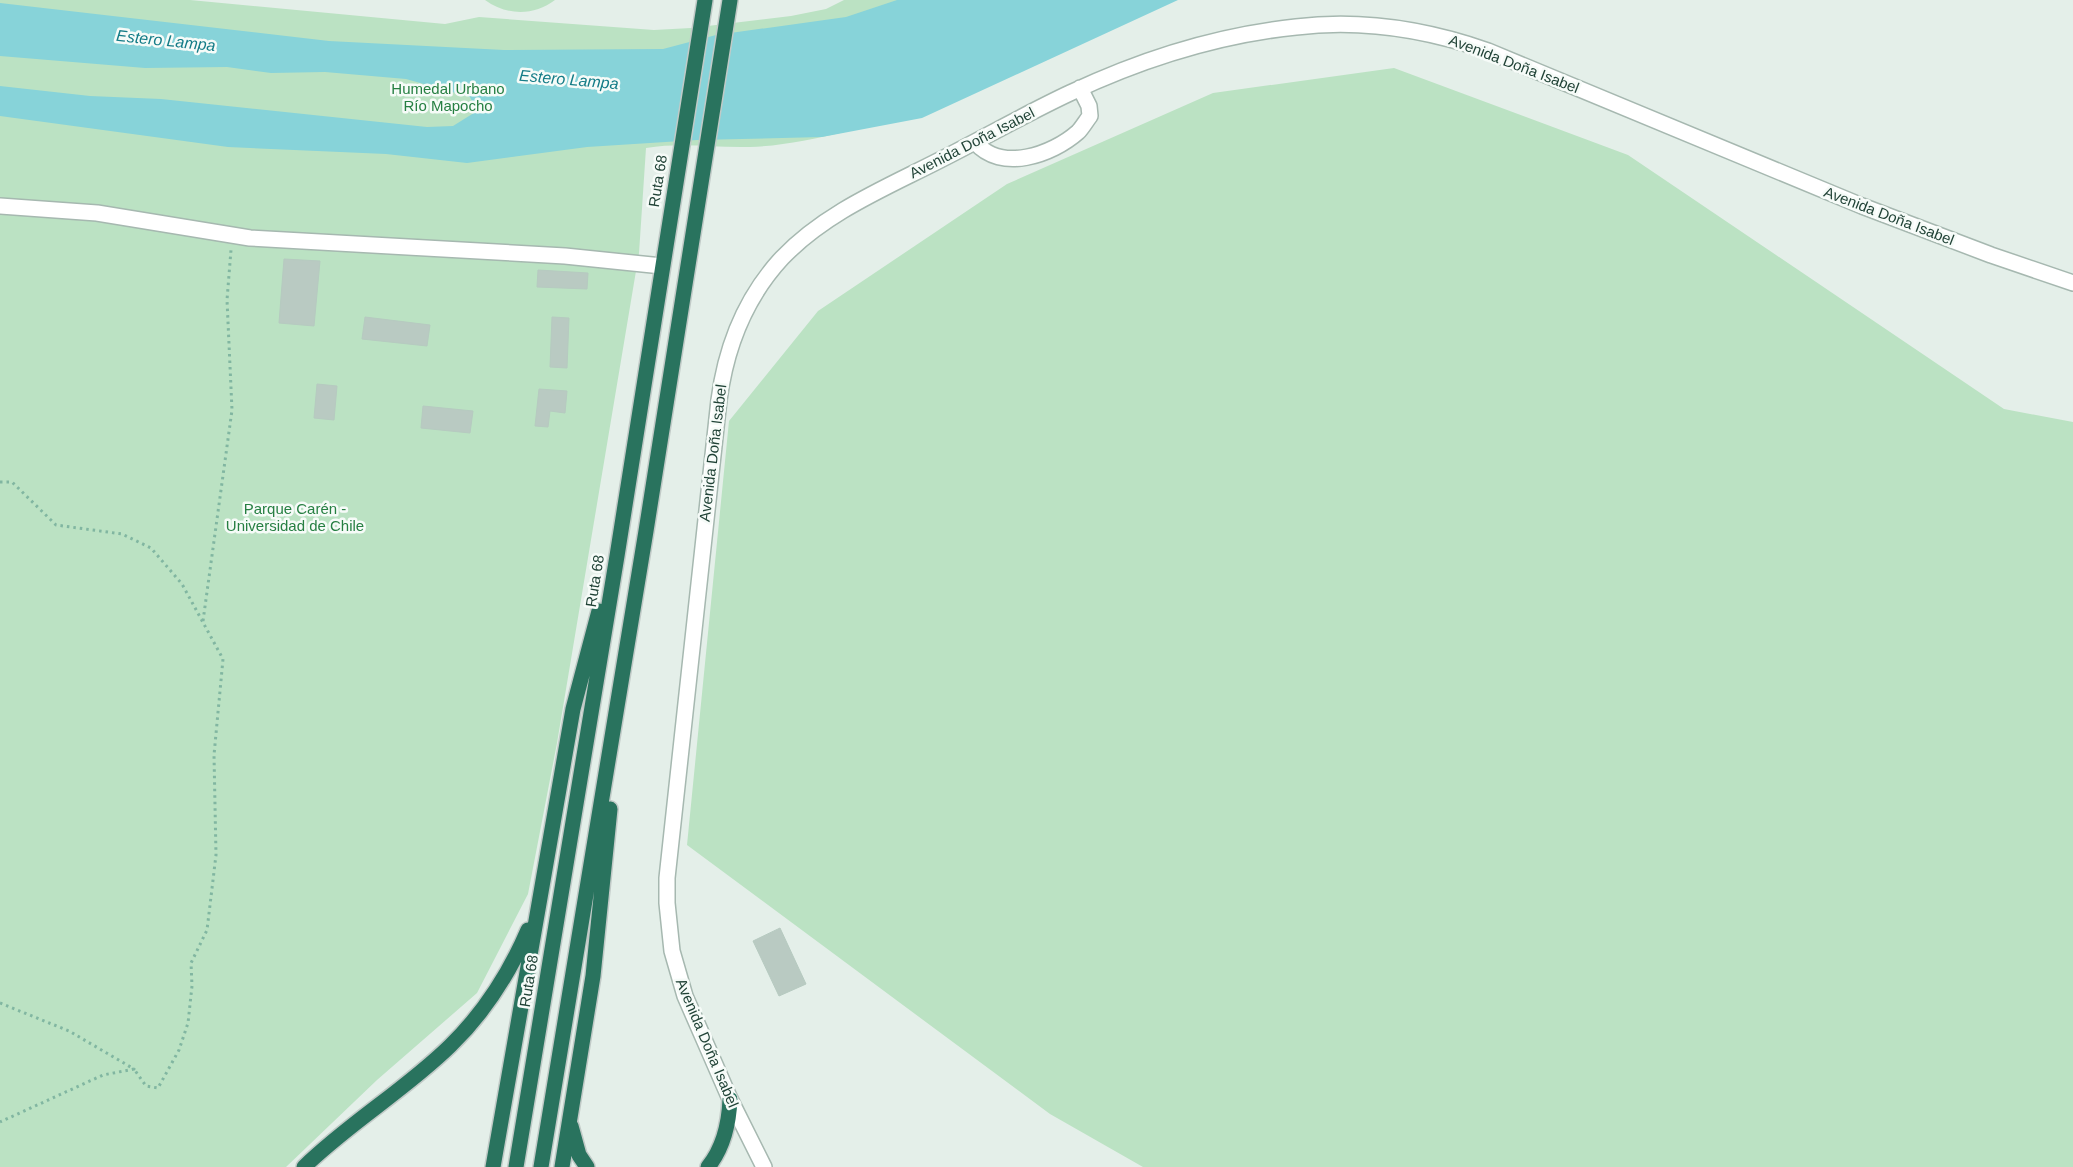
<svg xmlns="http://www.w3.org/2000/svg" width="2073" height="1167" viewBox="0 0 2073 1167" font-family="Arial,sans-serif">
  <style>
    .green { fill: #bbe2c3 }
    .water { fill: #87d3d9 }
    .building { fill: #b9cac2; stroke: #b6cac0 }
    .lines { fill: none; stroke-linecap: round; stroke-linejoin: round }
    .minor-casing { stroke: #a6b8b0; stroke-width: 18 }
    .highway-casing { stroke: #c1cac7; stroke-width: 18 }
    .path { stroke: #81b6a1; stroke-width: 3; stroke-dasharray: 2.5 4; stroke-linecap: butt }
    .minor { stroke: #fff; stroke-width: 15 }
    .highway { stroke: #29735e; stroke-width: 15 }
    .labels { text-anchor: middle; stroke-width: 5; stroke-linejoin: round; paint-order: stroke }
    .street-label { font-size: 15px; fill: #214337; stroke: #f6fbf8 }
    .park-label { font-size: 15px; fill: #267f42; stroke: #f6fbf8 }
    .water-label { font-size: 16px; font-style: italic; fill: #147c87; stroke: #f6fbf8 }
  </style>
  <rect width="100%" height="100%" fill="#e4efe9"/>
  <path class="green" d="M0,0H190L445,24L479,17L654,30L691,28L791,16L826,9L844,0H1165L845,132C813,139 782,146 750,147C713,148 683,142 646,148L639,253L557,743L528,894L477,993L377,1080L286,1167H0Z
    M485,0H555C534,16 507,16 485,0Z
    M1394,68L1628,155L2004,409L2073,422V1167H1143L1050,1114L687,845L729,421L818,311L1007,184L1213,93Z"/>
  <path class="water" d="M897,0H1178L922,118L822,137L697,140L587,147L467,163L386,154L228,147L0,116V86L90,96L161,99L427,127L453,126L477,111L470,97L406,79L325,72L271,73L227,67L145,68L0,56V3L329,41L504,50L663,49L716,35L846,17Z"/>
  <path class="building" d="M284,259L320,261L314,326L279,323Z
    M538,270L588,273L587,289L537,287Z
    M365,317L430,325L427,346L362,339Z
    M552,317L569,318L567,368L550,367Z
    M317,384L337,386L334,420L314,418Z
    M539,389L567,391L565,413L550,411L548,427L535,426Z
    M423,406L473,411L470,433L421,428Z
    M780,928L806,984L779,996L753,941Z"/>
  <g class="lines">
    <defs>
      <path id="minor" d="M975,142C1001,173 1052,155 1078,132C1082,128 1086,121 1090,116L1089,106L1080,88
        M0,206L97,213L250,238L565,256L662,266
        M764,1167L730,1099L685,996L672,951L667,903V878L719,400C726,347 745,298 782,258C825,213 883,189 938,161C982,139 1025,114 1070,93C1140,60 1219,35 1296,27C1362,19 1425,29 1488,51L1862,206L1991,255L2073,283"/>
      <path id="highway" d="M571,1126L579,1155L587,1167
        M304,1167C349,1123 405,1090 450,1046C483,1014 510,972 528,930
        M493,1167L573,709L599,611
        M516,1167L617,556L705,0
        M541,1167L646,531L730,0
        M562,1167L593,976L610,809
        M708,1167C724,1147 729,1124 730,1099"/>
    </defs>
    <use href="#minor" class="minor-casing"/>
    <use href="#highway" class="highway-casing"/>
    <path class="path" d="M0,482H12L56,525L122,534L151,548L182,584L223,659L214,755L216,855L207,930L191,963L192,986L188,1023L179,1050L158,1088L146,1086L134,1069
      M203,621L232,410L227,300L231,250
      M0,1003L69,1031L134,1069L103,1075L0,1122"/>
    <use href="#minor" class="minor"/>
    <use href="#highway" class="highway"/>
  </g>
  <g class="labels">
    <g class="street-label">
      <text transform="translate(1514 64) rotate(21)" y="5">Avenida Doña Isabel</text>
      <text transform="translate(972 143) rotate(-27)" y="5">Avenida Doña Isabel</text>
      <text transform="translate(658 181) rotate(-81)" y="5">Ruta 68</text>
      <text transform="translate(1889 216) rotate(21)" y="5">Avenida Doña Isabel</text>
      <text transform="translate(713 453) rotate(-83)" y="5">Avenida Doña Isabel</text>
      <text transform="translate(595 581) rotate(-81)" y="5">Ruta 68</text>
      <text transform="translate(529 981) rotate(-81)" y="5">Ruta 68</text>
      <text transform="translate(707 1043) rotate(67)" y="5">Avenida Doña Isabel</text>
    </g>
    <g class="park-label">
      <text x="448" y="94">Humedal Urbano<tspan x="448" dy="17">Río Mapocho</tspan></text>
      <text x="295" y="514">Parque Carén -<tspan x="295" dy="17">Universidad de Chile</tspan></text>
    </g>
    <g class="water-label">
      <text transform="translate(166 40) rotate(6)" y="6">Estero Lampa</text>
      <text transform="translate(569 79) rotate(5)" y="6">Estero Lampa</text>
    </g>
  </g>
</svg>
